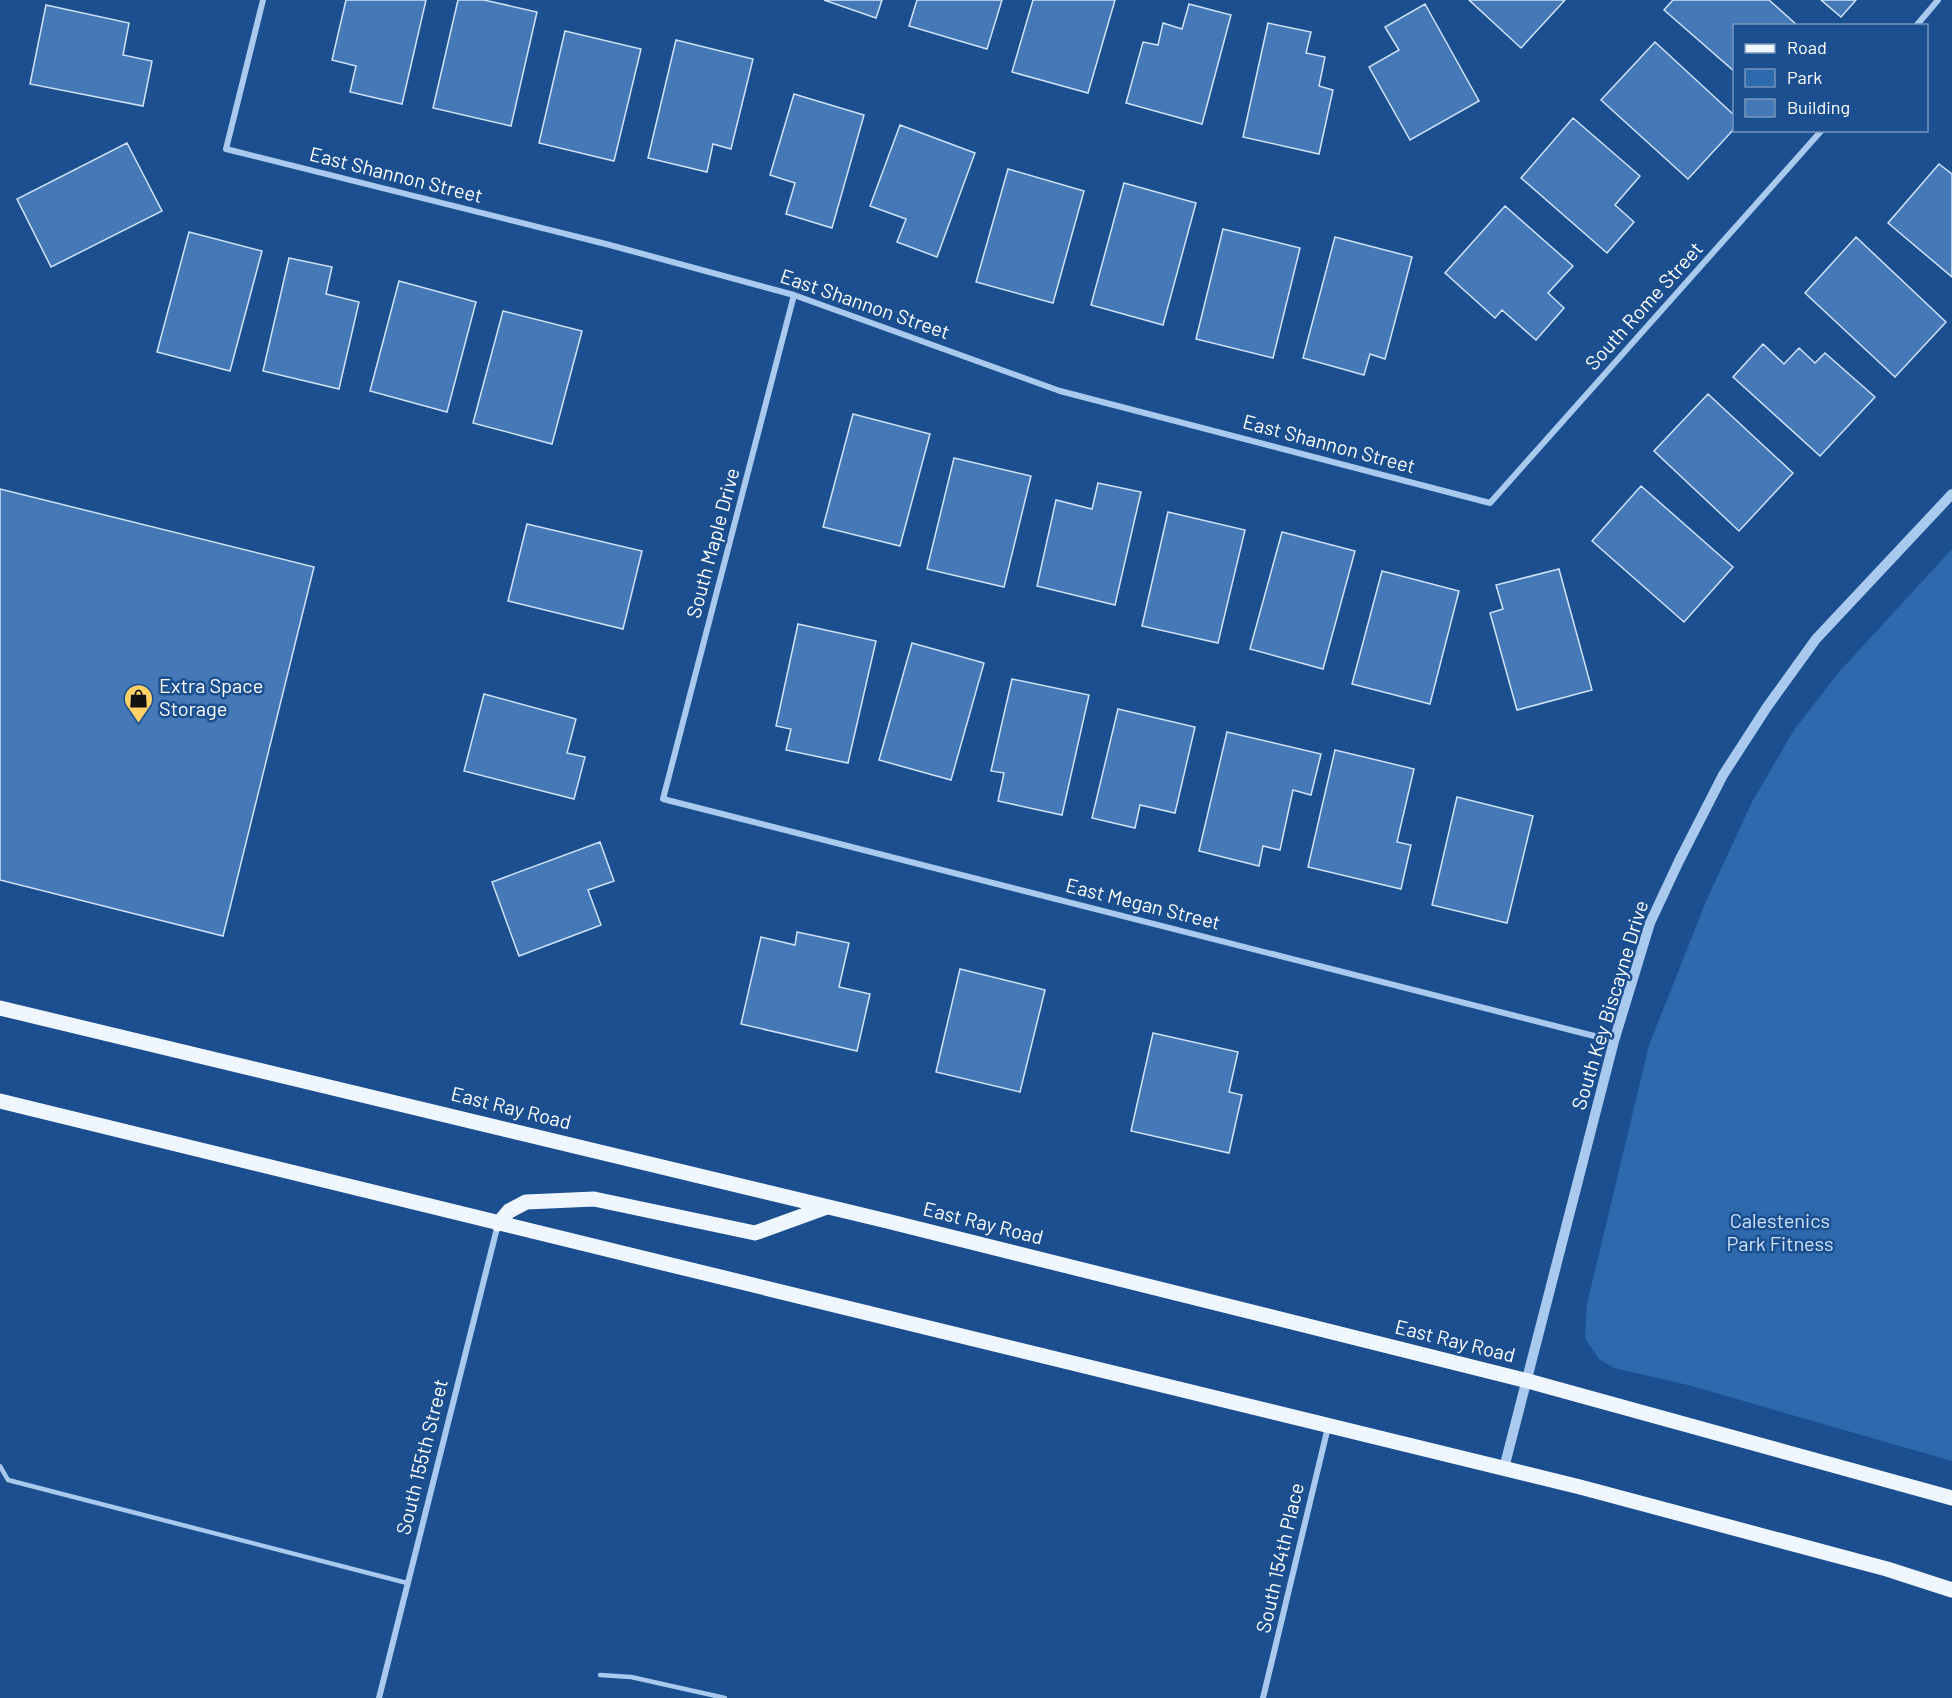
<svg xmlns="http://www.w3.org/2000/svg" width="1952" height="1698" viewBox="0 0 1952 1698" font-family="Barlow,sans-serif">
  <style>
    .green { fill: #2e69ad }
    .building { fill: #4478b7; stroke: #cfe3fa; stroke-width: 1.5 }
    .lines { fill: none; stroke-linecap: round; stroke-linejoin: round }
    .service { stroke: #a9c9ee; stroke-width: 4.5 }
    .minor { stroke: #a9c9ee; stroke-width: 6 }
    .tertiary { stroke: #a9c9ee; stroke-width: 10 }
    .primary { stroke: #f0f6ff; stroke-width: 15 }
    .labels { text-anchor: middle; stroke-width: 5; stroke-linejoin: round; paint-order: stroke }
    .street-label { font-size: 20px; fill: #fff; stroke: #1b4f8f }
    .poi-label { font-size: 20px; fill: #fff; stroke: #1b4f8f; text-anchor: start }
    .park-label { font-size: 20px; fill: #cfe3fa; stroke: #1b4f8f }
  </style>
  <rect width="100%" height="100%" fill="#1b4f8f"/>
  <path class="green" d="M1952,549V1461L1688,1385L1614,1368L1599,1359L1585,1338L1587,1304L1649,1045L1707,899L1752,802L1794,730L1839,672Z"/>
  <path class="building" d="M346,0H426L402,104L350,92L356,66L332,60Z
    M458,0H484L537,12L511,126L433,108Z
    M824,0H882L876,18Z
    M917,0H1002L987,49L909,26Z
    M1033,0H1115L1088,93L1012,72Z
    M1469,0H1565L1521,48Z
    M1673,0H1769L1798,26H1734V71L1664,10Z
    M1821,0H1856L1841,17Z
    M1189,4L1231,15L1202,124L1126,103L1143,42L1158,45L1163,23L1182,29Z
    M1425,4L1479,101L1410,140L1369,67L1399,50L1385,27Z
    M46,5L129,23L123,55L152,61L143,106L30,84Z
    M1268,23L1311,32L1306,53L1325,57L1319,86L1333,90L1319,154L1243,137Z
    M565,31L641,49L614,161L539,143Z
    M676,40L753,59L731,149L713,144L707,172L648,158Z
    M1655,42L1734,115V129L1688,179L1601,100Z
    M794,94L864,115L832,228L786,214L795,183L770,175Z
    M1573,118L1640,176L1615,205L1634,222L1607,253L1521,178Z
    M900,125L975,153L937,257L897,242L906,219L870,206Z
    M127,143L162,211L51,267L17,199Z
    M1939,164L1952,174V277L1888,223Z
    M1008,169L1084,191L1053,303L976,282Z
    M1124,183L1196,203L1163,325L1091,305Z
    M1505,206L1573,266L1548,293L1564,308L1536,340L1502,310L1495,318L1445,273Z
    M1223,229L1300,248L1273,358L1196,339Z
    M189,232L262,251L230,371L157,352Z
    M1335,237L1412,257L1385,359L1370,354L1364,375L1303,358Z
    M1856,237L1946,322L1895,377L1805,293Z
    M289,258L332,267L326,294L359,302L339,389L263,371Z
    M399,281L476,302L447,412L370,391Z
    M503,311L582,331L552,444L473,423Z
    M1763,344L1784,364L1799,348L1815,363L1825,353L1875,397L1820,456L1733,377Z
    M1708,394L1793,473L1739,531L1654,451Z
    M853,414L930,434L900,546L823,527Z
    M954,458L1031,476L1004,587L927,569Z
    M1098,483L1141,492L1115,605L1037,586L1056,500L1092,509Z
    M1641,486L1733,567L1684,622L1592,541Z
    M0,489L314,567L223,936L0,880Z
    M1168,512L1245,530L1218,643L1142,626Z
    M527,524L642,551L623,629L508,601Z
    M1282,532L1355,551L1323,669L1250,649Z
    M1559,569L1592,690L1517,710L1490,613L1503,609L1496,585Z
    M1382,571L1459,591L1430,704L1352,684Z
    M798,624L876,641L848,763L786,750L791,729L776,726Z
    M912,643L984,663L951,780L879,760Z
    M1012,679L1089,695L1062,815L998,801L1004,773L991,771Z
    M484,694L576,719L567,753L585,757L574,799L464,771Z
    M1118,709L1195,727L1175,813L1140,805L1135,828L1092,818Z
    M1227,732L1321,754L1311,795L1293,790L1280,850L1263,846L1259,866L1199,851Z
    M1335,750L1414,769L1397,842L1411,845L1401,889L1308,867Z
    M1457,797L1533,816L1507,923L1432,905Z
    M600,842L614,881L588,890L601,925L519,956L492,882Z
    M797,932L849,943L839,987L870,994L857,1051L741,1024L761,937L795,945Z
    M960,969L1045,990L1020,1092L936,1072Z
    M1153,1033L1238,1052L1229,1092L1242,1095L1229,1153L1131,1131Z"/>
  <g class="lines">
    <path class="service" d="M0,1466L8,1480L407,1583
      M600,1675L631,1677L725,1698"/>
    <path class="minor" d="M263,0L226,149L606,244L794,295L1060,391L1490,503L1822,130
      M1916,26L1938,0
      M794,295L663,799L1614,1041
      M379,1698L498,1224
      M1263,1698L1328,1427"/>
    <path class="tertiary" d="M1504,1468L1614,1041L1650,923L1679,861L1723,775L1767,707L1816,639L1952,494"/>
    <path class="primary" d="M0,1008L887,1221L1528,1381L1952,1498
      M0,1101L1580,1487L1887,1569L1952,1590
      M498,1224L509,1211L526,1202L594,1199L755,1233L827,1207"/>
  </g>
  <defs>
    <symbol id="shop-pin" viewBox="-11 -11 22 30"><path d="M0 17L-7.5 6A9.5 9.5 0 1 1 7.5 6Z" fill="#ffd166" stroke="#1b4f8f"/><path d="M-5-2.5h2.3a2.7 3.5 0 0 1 5.4 0H5L5.5 6h-11ZM-1.5-2.5h3a1.5 2.3 0 0 0-3 0Z" fill="#111"/></symbol>
  </defs>
  <g fill-rule="evenodd">
    <use href="#shop-pin" x="122" y="682" width="33" height="45"/>
  </g>
  <g class="labels">
    <g class="street-label">
      <text transform="translate(396 175) rotate(14)" y="7">East Shannon Street</text>
      <text transform="translate(865 304) rotate(19)" y="7">East Shannon Street</text>
      <text transform="translate(1644 306) rotate(-48)" y="7">South Rome Street</text>
      <text transform="translate(1329 444) rotate(15)" y="7">East Shannon Street</text>
      <text transform="translate(713 543) rotate(-75)" y="7">South Maple Drive</text>
      <text transform="translate(1143 904) rotate(14)" y="7">East Megan Street</text>
      <text transform="translate(1610 1005) rotate(-73)" y="7">South Key Biscayne Drive</text>
      <text transform="translate(511 1108) rotate(14)" y="7">East Ray Road</text>
      <text transform="translate(983 1223) rotate(14)" y="7">East Ray Road</text>
      <text transform="translate(1455 1341) rotate(14)" y="7">East Ray Road</text>
      <text transform="translate(422 1457) rotate(-76)" y="7">South 155th Street</text>
      <text transform="translate(1280 1558) rotate(-77)" y="7">South 154th Place</text>
    </g>
    <g class="poi-label">
      <text x="159" y="693">Extra Space<tspan x="159" dy="23">Storage</tspan></text>
    </g>
    <g class="park-label">
      <text x="1780" y="1228">Calestenics<tspan x="1780" dy="23">Park Fitness</tspan></text>
    </g>
  </g>
  <rect x="1733" y="24" width="195" height="108" fill="#1b4f8f" stroke="#7695bc" stroke-width="1.5"/>
  <rect x="1745" y="44" width="30" height="9" fill="#f0f6ff" stroke="#7695bc" stroke-width="1.5"/>
  <text x="1787" y="54" font-size="18" fill="#ffffff">Road</text>
  <rect x="1745" y="69" width="30" height="18" fill="#2e69ad" stroke="#7695bc" stroke-width="1.5"/>
  <text x="1787" y="84" font-size="18" fill="#ffffff">Park</text>
  <rect x="1745" y="99" width="30" height="18" fill="#4478b7" stroke="#7695bc" stroke-width="1.5"/>
  <text x="1787" y="114" font-size="18" fill="#ffffff">Building</text>
</svg>
